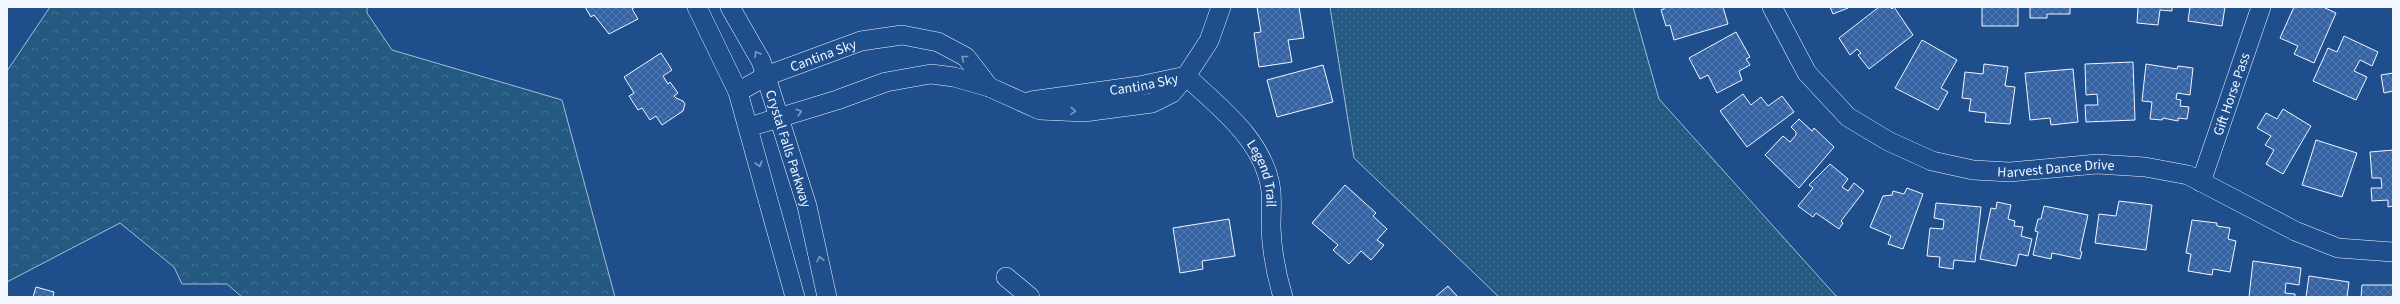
<svg xmlns="http://www.w3.org/2000/svg" width="2400" height="304" viewBox="0 0 2400 304" font-family="'Source Sans 3',sans-serif">
  <style>
    .grass { fill: url(#grass-dots); stroke: #a8bbd7 }
    .forest { fill: url(#forest-crowns); stroke: #a8bbd7 }
    .building { fill: url(#building-cross-hatch); stroke: #f2f6ff }
    .lines { fill: none; stroke-linecap: round; stroke-linejoin: round }
    .minor-casing { stroke: #f2f6ff; stroke-width: 20 }
    .minor { stroke: #1f4e8c; stroke-width: 19 }
    .oneway { stroke: #7e9ac0 }
    .labels { text-anchor: middle; stroke-width: 3; stroke-linejoin: round; paint-order: stroke }
    .street-label { font-size: 14px; fill: #f2f6ff; stroke: #1f4e8c }
  </style>
  <defs>
    <pattern id="grass-dots" width="8" height="8" patternUnits="userSpaceOnUse"><rect width="8" height="8" fill="#245a82"/><path d="M2 2h.1M6 6h.1" fill="none" stroke="#447295" stroke-width="1.8" stroke-linecap="round"/></pattern>
    <pattern id="forest-crowns" width="20" height="18" patternUnits="userSpaceOnUse"><rect width="20" height="18" fill="#245a82"/><path d="M2 6a3 3 0 1 1 6 0M12 15a3 3 0 1 1 6 0" fill="none" stroke="#447295"/></pattern>
    <pattern id="building-cross-hatch" width="8" height="8" patternUnits="userSpaceOnUse"><rect width="8" height="8" fill="#3563a3"/><path d="M0 0l8 8M0 8l8-8" fill="none" stroke="#537ab1"/></pattern>
  </defs>
  <rect width="100%" height="100%" fill="#1f4e8c"/>
  <path class="grass" d="M1330,7H1633L1659,99L1836,296L1840,297H1499L1354,158Z"/>
  <path class="forest" d="M50,7H367V13L392,50L562,100L615,297H242L227,284H182L174,267L120,223L7,282V71Z"/>
  <path class="building" d="M585,7H635L632,9L638,19L609,34L594,15L591,17Z
    M1257,7H1299L1304,38L1288,40L1292,62L1259,67L1254,33L1261,32Z
    M1664,7H1723L1728,24L1674,40L1670,25L1666,26L1661,10L1664,9Z
    M1830,7H1848V8L1833,14Z
    M1879,7H1890L1892,9L1894,7L1913,35L1869,69L1858,55L1861,53L1857,49L1850,55L1839,38Z
    M1982,7H2018V26H1982Z
    M2030,7H2070V14H2047V18H2030Z
    M2138,7H2172V11L2160,10L2158,25L2137,23Z
    M2190,7H2225L2222,26L2188,21Z
    M2294,7H2323L2336,13L2314,63L2294,54L2298,46L2280,38Z
    M1736,32L1750,57L1746,59L1750,65L1739,71L1742,80L1717,93L1708,75L1700,79L1689,58Z
    M2344,36L2378,52L2372,66L2360,60L2354,71L2367,77L2356,100L2313,81L2328,48L2337,52Z
    M1922,40L1957,60L1941,88L1948,92L1938,110L1895,88Z
    M661,53L672,70L663,76L668,84L670,82L678,93L674,96L676,98L683,101L685,104L683,111L662,125L656,116L650,120L642,108L638,110L629,96L634,93L624,77Z
    M2133,62L2135,120L2086,122L2085,105H2098L2097,94L2086,95L2085,64Z
    M1984,64L2008,67L2005,86L2015,87L2010,124L1985,122L1986,113L1969,111L1971,99L1962,98L1965,72L1983,74Z
    M2146,64L2177,69L2178,66L2193,68L2190,95L2177,93L2176,99L2181,100L2180,106L2189,107L2187,119L2178,118V121L2163,118L2162,120L2150,119L2152,102L2142,101Z
    M1323,65L1333,102L1277,117L1267,80Z
    M2073,69L2078,122L2051,125L2050,118L2030,120L2025,73Z
    M2393,73V91L2384,93L2381,75Z
    M1743,94L1751,105L1761,97L1768,106L1782,96L1794,112L1747,147L1720,111Z
    M2283,109L2311,126L2283,174L2266,164L2274,150L2265,145L2271,136L2257,128L2266,113L2277,119Z
    M1799,119L1812,131L1814,128L1834,147L1799,188L1765,155L1783,136L1790,142L1796,135V132L1791,127Z
    M2316,140L2357,153L2342,197L2302,185Z
    M2393,150V206L2388,207V200L2372,201L2371,188H2382L2381,178H2372L2370,152Z
    M1830,164L1848,179L1842,187L1848,191L1854,183L1864,191L1841,221L1843,223L1839,229L1816,213L1813,217L1798,206L1813,188L1809,185Z
    M1345,185L1376,213L1373,216L1387,229L1377,240L1384,245L1371,260L1361,251L1349,264L1333,250L1338,245L1312,223Z
    M1907,188L1923,194L1903,249L1888,244L1891,236L1870,227L1883,196L1892,195L1893,191L1904,194Z
    M2119,201L2152,205L2146,250L2095,243L2099,214L2116,216Z
    M1997,202L2011,205L2008,219L2015,221L2014,226L2023,227L2021,236L2032,239L2028,256L2019,254L2016,266L1980,259L1991,208L1996,209Z
    M1936,203L1981,207L1975,262L1954,260L1953,269L1939,267L1940,257L1927,256L1930,228L1943,229L1944,220L1934,218Z
    M2044,206L2088,215L2080,251L2082,252L2080,259L2052,253L2051,259L2033,255L2038,232L2035,231L2038,219H2041Z
    M1229,219L1235,256L1202,261L1203,269L1180,273L1173,228Z
    M2192,220L2217,223V226L2230,228L2228,239L2236,241L2230,272L2213,269L2212,275L2188,271L2191,254L2186,253Z
    M2253,261L2301,268L2299,285L2286,283L2285,293L2295,294V297H2249Z
    M2309,276L2349,282L2347,297H2306Z
    M2362,285H2393V297H2361Z
    M1448,286L1458,297H1435Z
    M36,287L54,292L53,297H33Z"/>
  <g class="lines">
    <defs>
      <g id="minor">
        <path d="M697,7L738,92L795,297"/>
        <path id="s1" d="M730,7L761,61L807,206L827,297"/>
        <path id="s2" d="M1772,7L1807,73L1848,117L1888,141L1932,161L1973,170L2010,172L2097,164L2145,167L2188,175L2295,231L2338,248L2393,252"/>
        <path id="s3" d="M1186,76C1220,108 1265,141 1271,191C1272,203 1271,216 1271,228C1272,252 1276,274 1283,297"/>
        <path id="s4" d="M738,92L766,76L861,41L902,35L938,42L966,57L989,87"/>
        <path id="s5" d="M1031,101L1139,86L1186,76"/>
        <path d="M749,127L837,100L886,82L931,74L954,77L989,87L1040,110L1084,112L1152,103L1172,93L1186,76L1209,41L1221,7"/>
        <path id="s6" d="M2201,182L2261,7"/>
        <path d="M1006,277L1030,297"/>
      </g>
    </defs>
    <use href="#minor" class="minor-casing"/>
    <use href="#minor" class="minor"/>
  </g>
  <defs><path id="oneway-chevron" d="M-2-3.5L2.5 0L-2 3.5" fill="none" stroke-width="1.6" stroke-linecap="round" stroke-linejoin="round"/></defs>
  <g class="oneway">
    <use href="#oneway-chevron" transform="translate(757 54) rotate(-120)"/>
    <use href="#oneway-chevron" transform="translate(964 58) rotate(-142)"/>
    <use href="#oneway-chevron" transform="translate(1073 111) rotate(2)"/>
    <use href="#oneway-chevron" transform="translate(799 112) rotate(-17)"/>
    <use href="#oneway-chevron" transform="translate(759 164) rotate(74)"/>
    <use href="#oneway-chevron" transform="translate(820 259) rotate(-103)"/>
  </g>
  <g class="labels">
    <g class="street-label">
      <text dy="5" stroke="none"><textPath href="#s4" startOffset="93">Cantina Sky</textPath></text>
      <text dy="5" stroke="none"><textPath href="#s5" startOffset="114">Cantina Sky</textPath></text>
      <text dy="5" stroke="none"><textPath href="#s6" startOffset="93">Gift Horse Pass</textPath></text>
      <text dy="5" stroke="none"><textPath href="#s1" startOffset="154">Crystal Falls Parkway</textPath></text>
      <text dy="5" stroke="none"><textPath href="#s2" startOffset="355">Harvest Dance Drive</textPath></text>
      <text dy="5" stroke="none"><textPath href="#s3" startOffset="127">Legend Trail</textPath></text>
    </g>
  </g>
  <rect width="2400" height="304" fill="none" stroke="#f2f6ff" stroke-width="16"/>
</svg>
